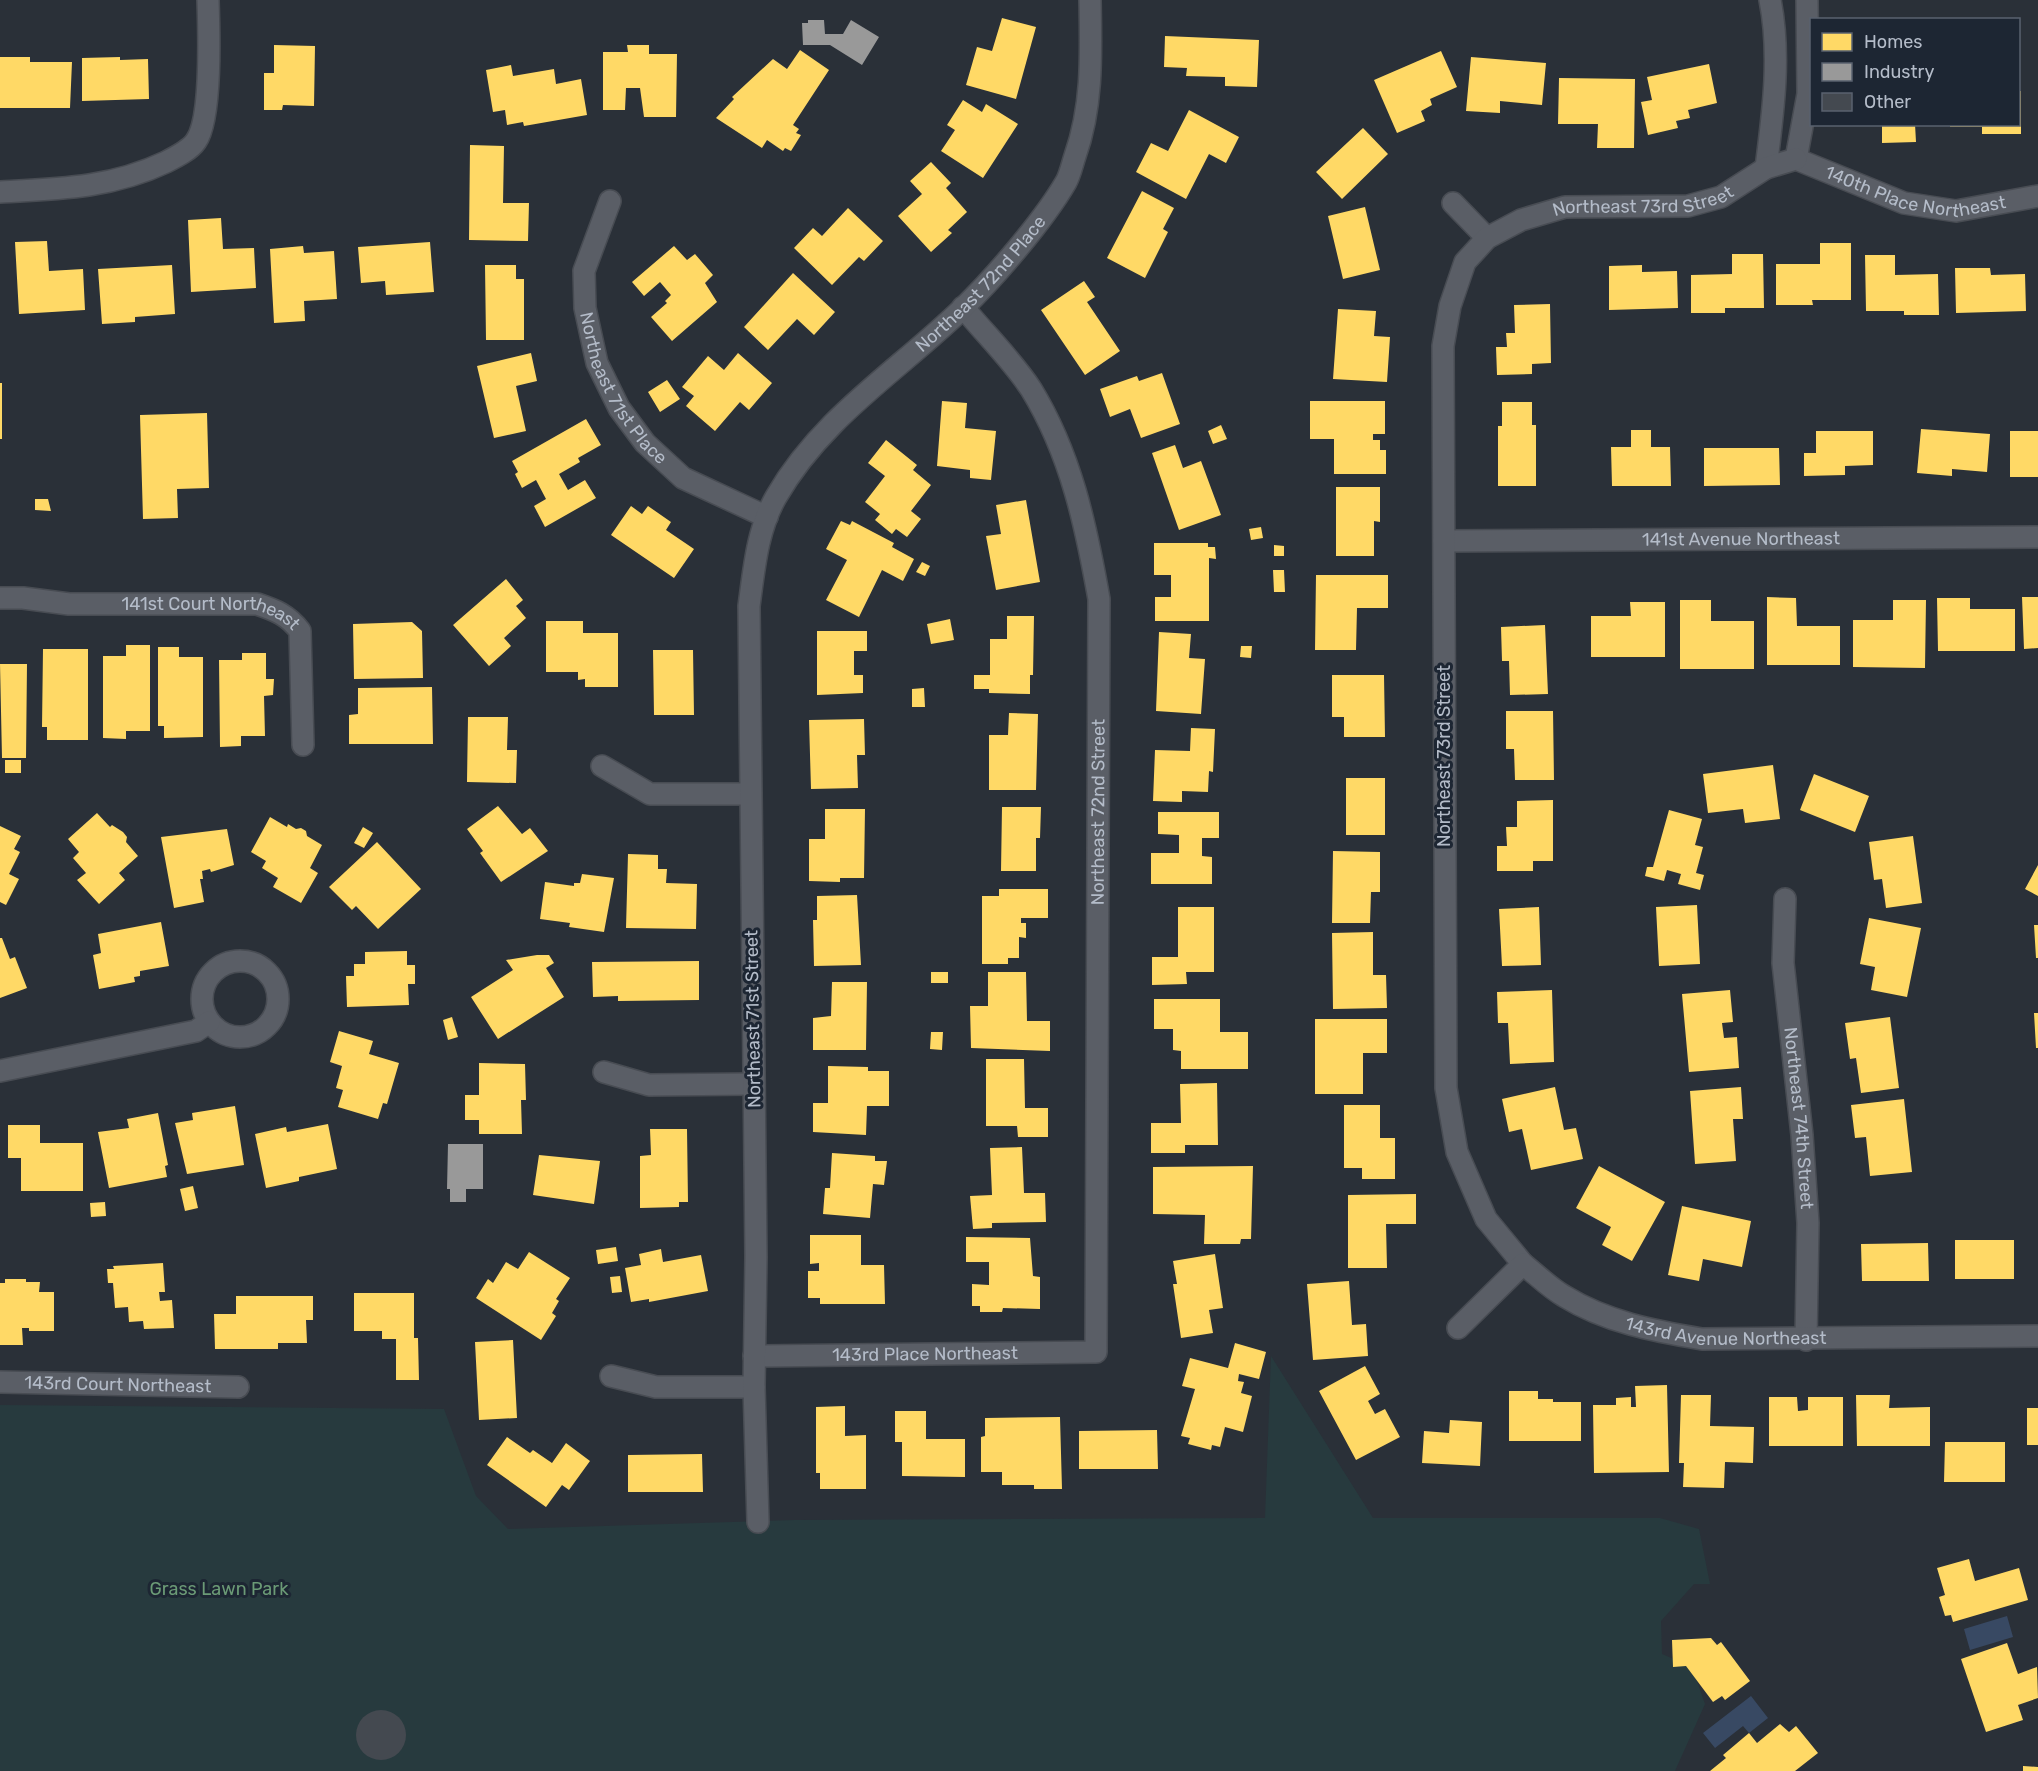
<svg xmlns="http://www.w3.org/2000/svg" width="2038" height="1771" viewBox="0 0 2038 1771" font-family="Rubik,sans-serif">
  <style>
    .green { fill: #273a3e }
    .water { fill: #384963 }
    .homes { fill: #ffd966 }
    .industry { fill: #999 }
    .building { fill: #444950 }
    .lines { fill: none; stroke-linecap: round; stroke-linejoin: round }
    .minor-casing { stroke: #484c53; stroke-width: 24 }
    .minor { stroke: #5a5e66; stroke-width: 21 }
    .labels { text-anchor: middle; stroke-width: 6; stroke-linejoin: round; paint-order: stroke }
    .street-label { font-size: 18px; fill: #b4bcc9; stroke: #1d2633 }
    .park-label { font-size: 18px; fill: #6b9a76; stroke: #1d2633 }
  </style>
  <rect width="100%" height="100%" fill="#2a3038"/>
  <path class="green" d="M1271,1356L1373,1518H1660L1699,1529L1710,1584H1694L1661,1621L1662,1654L1692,1667L1705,1704L1675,1771H0V1405L444,1409L476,1496L508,1529L795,1520L1265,1518Z"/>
  <path class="water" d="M2007,1616L2013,1637L1970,1650L1964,1629Z
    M1751,1696L1768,1718L1749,1733L1743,1726L1715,1748L1703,1733Z"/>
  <path class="homes" d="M1002,18L1036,27L1016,99L966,85L977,47L992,51Z
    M1165,36L1259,40L1257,87L1225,86V77L1186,76L1187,68L1164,67Z
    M274,45L315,46L314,106L283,105L282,110H264V73H274Z
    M627,45H649V54H677L676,117H644L640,88H626L625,110H603V52H628Z
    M800,50L829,70L793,125L799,129L796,133L801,135L791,151L785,148L783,151L767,140L762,148L716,118L734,99L732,97L773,59L787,69Z
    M1441,51L1457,87L1430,99L1432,105L1421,111L1425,121L1397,133L1374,80Z
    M0,57H30V62H72L70,108H0Z
    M120,57V60L148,59L149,99L82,101V58Z
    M1471,57L1546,63L1542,105L1500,101V113L1466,111Z
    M1709,64L1717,103L1688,110L1690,118L1676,121L1678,128L1648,135L1641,102L1652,100L1647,77Z
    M511,65L513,76L554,69L556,84L581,79L587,115L524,126L523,122L507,125L505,110L493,112L486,70Z
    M1559,78L1635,79L1634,148H1597L1598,124H1558Z
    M2018,91H2021V134H1982V127H1950V124H2018Z
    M963,100L982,112L986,104L1018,124L983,178L941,151L955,130L947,125Z
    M1189,110L1239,137L1226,163L1209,154L1186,199L1136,172L1151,143L1168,151Z
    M1882,124H1915L1916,142L1882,143Z
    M1363,128L1388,154L1342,199L1316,172Z
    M470,145L504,146L503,203H529L528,241L469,240Z
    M931,162L951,183L946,188L967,212L948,230L952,233L931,252L898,216L922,194L910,181Z
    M1142,191L1174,208L1163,229L1168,232L1145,278L1107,258Z
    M1365,207L1380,270L1343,279L1328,216Z
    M848,208L883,241L864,261L859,257L832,285L794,248L813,228L822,236Z
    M221,218L223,249L254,248L256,288L191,292L188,220Z
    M47,241L49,271L83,269L85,310L19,314L15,242Z
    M430,242L434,292L386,295L385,281L361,283L358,247Z
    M1820,243H1851V300H1812L1813,305H1776V264H1820Z
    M303,246L304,253L334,251L337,299L304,301L305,321L274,323L270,249Z
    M674,246L687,260L695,254L713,275L705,283L717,302L672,341L651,317L667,303L665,301L671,295L660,282L644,296L632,282Z
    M1732,254H1763L1764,308H1725V313H1691V275L1732,274Z
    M1865,255H1895V275L1938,274L1939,315H1904V311H1866Z
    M172,265L175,314L135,317V322L102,324L98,269Z
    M485,265H516V279H524V340H486Z
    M1642,265V272L1677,271L1678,308L1609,310V266Z
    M1955,268H1990L1991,275L2025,274L2026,311L1956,313Z
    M793,273L835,312L814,335L797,319L768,350L744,327Z
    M1084,281L1095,297L1087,302L1120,351L1085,375L1041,310Z
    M1550,304L1551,363L1532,364V374L1497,375L1496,347H1507L1506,333H1515L1514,305Z
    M1338,309L1376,311L1374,336L1390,337L1387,382L1333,379Z
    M531,353L537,381L516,386L526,431L494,438L477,366Z
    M738,353L772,383L749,410L740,402L715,431L686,406L694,396L682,387L708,356L724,370Z
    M1162,373L1180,424L1141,438L1130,409L1110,417L1100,389L1137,376L1139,381Z
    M667,380L680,399L660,412L648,392Z
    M0,383H2V439H0Z
    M942,401L967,403L965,428L996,431L991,480L970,478V470L937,466Z
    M1310,401H1385V434H1373V440H1380V450H1386V474H1334V439H1310Z
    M1502,402H1532V425H1536V486H1498V426H1502Z
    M207,413L209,488L177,489L178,518L143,519L140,415Z
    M586,419L601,445L578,458L580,462L559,474L568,490L585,480L596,498L545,527L534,506L546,499L536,480L522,488L515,474L518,472L512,461Z
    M1221,425L1227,439L1213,444L1208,431Z
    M1921,429L1990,434L1987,472L1952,469V476L1917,473Z
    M1631,430H1651V447H1670L1671,486H1612L1611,447H1631Z
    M1816,431H1873V465L1845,466V475L1804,476V453H1816Z
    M2010,431H2038V477H2010Z
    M886,440L917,465L913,470L931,485L911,511L921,519L907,537L896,529L892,534L875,520L880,514L865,502L885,476L868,463Z
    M1175,445L1183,468L1201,461L1221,515L1179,530L1152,453Z
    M1704,448H1779L1780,485L1704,486Z
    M1336,487H1380V522L1374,521V556H1336Z
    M35,499H48L51,511L35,510Z
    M1026,500L1040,582L996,590L986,536L1001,534L996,505Z
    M631,506L642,514L648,506L671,522L666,530L694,549L674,578L611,535Z
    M841,521L850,525L852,521L894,543L892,547L914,559L903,581L882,570L859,617L826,600L847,560L826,549Z
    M1261,527L1263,538L1251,540L1249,529Z
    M1154,543H1208V547H1215L1216,559L1209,558V621H1155V597H1171V575H1154Z
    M1274,545L1284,546V556H1274Z
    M922,562L930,566L925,576L916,572Z
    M1273,570H1284L1285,592H1274Z
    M1316,575H1388V608H1357L1356,650H1315Z
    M506,579L523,600L516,606L526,618L504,638L511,646L489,666L453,625Z
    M1767,597L1796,598L1797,626H1840V665H1767Z
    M2022,597H2038V648L2024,649Z
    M1937,598H1970V609H2015V651H1938Z
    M1680,600H1711V621H1754V669H1680Z
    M1893,600H1926L1925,668L1853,667V620H1893Z
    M1630,602H1665V657H1591V616H1631Z
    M1007,616H1034L1033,675H1030V694L989,693V689H974V675H990V639H1007Z
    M950,619L954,640L931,644L927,624Z
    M546,621H583V633H618V687H585V679L578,680V672H546Z
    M412,622L422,631L423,678L354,679L353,624Z
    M1545,625L1548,694L1510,695L1509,661H1502L1501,627Z
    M817,631H867V651H854V675H863V693L817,695Z
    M1159,632L1191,634L1189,658L1205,659L1201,714L1156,711Z
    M126,645H150V731H126V739L103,738V656H126Z
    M1241,646H1252L1251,658L1240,657Z
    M158,647H179V657H203V737L164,738V726H158Z
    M43,649H88V740H47V727H42Z
    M653,650H693L694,715H654Z
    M242,653H266V679H274L273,695L264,696L265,736H241V746L220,747L219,660H242Z
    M0,664H27L26,758H2Z
    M1332,675H1384L1385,737H1344V717H1332Z
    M432,687L433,744H349V715L358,714V688Z
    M924,688L925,707H912V689Z
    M1506,711H1553L1554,780H1515L1514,749H1506Z
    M1009,713L1038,714L1036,790H989V735H1008Z
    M468,717H508L507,750H517L516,783L467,782Z
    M864,719L865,755H857L858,788L811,789L809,720Z
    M1191,728L1215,729L1213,772L1209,771L1208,792L1182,791V802L1153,801L1155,750L1190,751Z
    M5,760H21V773H5Z
    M1773,765L1780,819L1745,823L1743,809L1708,813L1703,774Z
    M1814,774L1869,796L1855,832L1800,810Z
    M1346,778H1385V835H1346Z
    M1553,800V861H1533V871H1497V846H1507L1506,827H1517V801Z
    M498,806L522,834L530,828L548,851L501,882L480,853L483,851L467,829Z
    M1002,807H1041L1040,838H1036V871H1001Z
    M825,809H865L864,878H840V882L809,881V839H825Z
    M1669,810L1702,819L1695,845L1703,847L1696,873L1704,875L1700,890L1678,884L1681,874L1667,870L1664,881L1645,876L1647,867H1653Z
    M1158,812H1219V838H1202V856L1212,857V884H1151V853H1179V835L1158,834Z
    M97,813L110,827L112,825L123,832L127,837L126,842L138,856L119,873L125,880L99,904L77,880L86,873L73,858L79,852L68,839Z
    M270,817L287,827L288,824L296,829L301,828L306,831L307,836L322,845L310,868L318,873L301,903L273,887L278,878L262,868L266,861L251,852Z
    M0,826L21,836L14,849L20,852L9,874L19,879L6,905L0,902Z
    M363,827L373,833L364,848L354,843Z
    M227,829L234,865L211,872L210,869L202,871L203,879H200L204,902L174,908L161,837Z
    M1913,836L1922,903L1886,908L1882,879L1874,880L1869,842Z
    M377,842L421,889L378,929L356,906L352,910L329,887Z
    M1333,851L1380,852V892H1371L1370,923H1332Z
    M628,854L658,855V869H667L666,883L697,884L696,929L626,928Z
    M2038,865V896L2025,889Z
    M582,874L614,878L604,932L569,927L570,923L540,919L545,882L574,886V883H580Z
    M999,889H1048V918H1021V923H1026V938L1019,937V958H1008V964H982V896H999Z
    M857,895L861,965L814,966L813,920H817V896Z
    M1697,905L1700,964L1659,966L1656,907Z
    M1178,907H1214V972H1186L1187,984L1152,985V957H1178Z
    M1539,907L1541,965L1502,966L1499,909Z
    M1869,918L1921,928L1907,997L1871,990L1875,967L1860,964Z
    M161,922L169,966L140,971V976L134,977L135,982L99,989L93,955L101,953L98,934Z
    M2034,925H2038V958H2036Z
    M1373,932V975H1386L1387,1008L1333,1009L1332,933Z
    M0,938H2L10,959L15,957L27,988L0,998Z
    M407,951V965H415V984H408L409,1005L347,1007L346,976H354V964H365V952Z
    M537,955H549L554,963L546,968L564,997L498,1039L471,997L513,970L506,960Z
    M699,961V1000L618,1001V996L593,997L592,962Z
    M931,972H948V983H931Z
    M988,972H1026L1027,1021H1050V1051L971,1048L970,1006H988Z
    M832,982H867L866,1050H813V1018L831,1016Z
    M1552,990L1554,1062L1510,1064L1508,1023H1498L1497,992Z
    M1730,990L1733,1022L1722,1023L1724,1038L1737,1037L1739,1068L1689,1072L1682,994Z
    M1154,999H1220V1032H1248V1069H1181V1051L1173,1050V1029H1154Z
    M2034,1013H2038V1048H2036Z
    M452,1017L458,1037L448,1040L443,1020Z
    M1890,1017L1899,1088L1861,1093L1856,1058L1850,1059L1845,1023Z
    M1315,1019H1387V1053H1363V1094H1315Z
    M339,1031L373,1041L369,1054L399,1063L387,1104L383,1103L378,1119L338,1107L343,1090L336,1088L342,1066L330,1062Z
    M931,1032H943L942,1050L930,1049Z
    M986,1059H1024L1025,1108H1048V1137H1018L1017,1126H986Z
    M479,1063L525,1064L526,1100H521L522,1134H479V1120H465V1095H479Z
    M828,1066L868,1067V1071H889V1106H867L866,1135L813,1132V1103H828Z
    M1217,1083L1218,1145H1185V1153H1151V1123H1181L1180,1084Z
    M1555,1087L1564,1130L1576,1128L1583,1159L1531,1170L1522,1129L1509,1132L1502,1099Z
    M1741,1087L1743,1119H1733L1736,1161L1695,1164L1690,1091Z
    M1904,1099L1912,1172L1870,1176L1866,1137L1855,1138L1851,1105Z
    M1344,1105H1380V1138H1395V1179H1362V1168H1344Z
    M235,1106L244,1165L187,1174L175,1123L193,1120L192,1113Z
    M158,1113L168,1165L165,1166L167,1177L109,1188L98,1132L129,1128L127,1119Z
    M328,1124L337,1169L299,1177V1181L266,1188L255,1134L286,1127L287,1132Z
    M8,1125H40V1143H83V1191H21V1158H8Z
    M650,1129H687L688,1202H679V1207L640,1208V1156L651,1155Z
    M1022,1147L1024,1193H1045L1046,1222L992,1223V1228L973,1229L970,1196L992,1195L990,1148Z
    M832,1153L875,1156V1161H887L884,1185L873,1184L870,1218L823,1214L825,1188H830Z
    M539,1155L600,1161L594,1204L533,1195Z
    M1253,1166L1251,1239H1241L1240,1244H1204L1205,1215L1153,1214V1167Z
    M1599,1166L1665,1202L1632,1261L1602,1245L1611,1227L1576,1208Z
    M193,1186L198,1208L185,1211L180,1189Z
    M1416,1194V1224H1386L1387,1268H1348V1195Z
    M105,1202L106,1216L91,1217L90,1203Z
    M1682,1206L1751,1221L1742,1267L1703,1259L1699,1281L1668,1275Z
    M810,1235H861V1265H884L885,1304H820V1298H808V1271H819V1263L810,1264Z
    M966,1237L1030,1238L1033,1276L1040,1277V1309L1003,1308L1002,1312H980V1306H972V1284L989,1285V1262H966Z
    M1955,1240H2014V1279H1955Z
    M1928,1243L1929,1281H1862L1861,1244Z
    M616,1247L618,1261L598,1264L596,1250Z
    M661,1249L663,1262L701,1255L708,1291L649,1302V1299L631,1302L625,1268L641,1265L639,1254Z
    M529,1252L570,1278L556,1299L559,1301L552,1313L556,1316L541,1340L476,1298L488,1279L493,1283L506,1262L518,1269Z
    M1215,1254L1223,1308L1209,1310L1213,1333L1181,1338L1173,1284H1177L1173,1261Z
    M163,1263L165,1292H159L160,1301L172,1300L174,1328L144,1329L143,1321L129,1322L128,1307L115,1308L113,1283H108L107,1269H114L113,1266Z
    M620,1276L622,1292L612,1293L610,1277Z
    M5,1279H26V1282H40L39,1292H54V1331H29V1328H22L23,1345H0V1283H5Z
    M1349,1281L1352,1325L1366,1324L1368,1356L1313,1360L1307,1284Z
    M354,1293H414V1338H418L419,1380H396V1339H382V1331H354Z
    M236,1296H313V1320H306L307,1343H278V1349H215L214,1314H236Z
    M513,1340L517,1418L479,1420L475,1342Z
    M1235,1343L1266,1352L1259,1379L1239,1374L1238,1381L1244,1382L1241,1393L1252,1396L1243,1432L1225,1427L1220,1447L1212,1445L1211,1450L1188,1444L1190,1438L1181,1436L1195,1389L1182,1386L1190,1358L1228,1368Z
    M1365,1366L1380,1394L1368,1401L1375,1414L1385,1409L1400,1437L1356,1460L1319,1391Z
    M1667,1385L1669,1472L1594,1473L1593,1405H1616V1398L1631,1397V1407H1636L1635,1386Z
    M1509,1391H1538V1399H1553V1402H1581V1441H1509Z
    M1681,1395H1711L1710,1426L1754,1427L1753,1463L1725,1462L1724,1488L1683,1487L1684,1463H1679Z
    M1856,1395H1890L1889,1408L1930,1407V1446H1857Z
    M1769,1397H1797L1798,1411L1808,1410V1397H1843V1446H1769Z
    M845,1406V1436L866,1435V1489H820V1473H816V1407Z
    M2027,1408H2038V1445H2027Z
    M895,1411H926V1439H965V1477L902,1476V1442H895Z
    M1060,1417L1062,1489H1034V1485H1002V1472H981V1437L985,1436V1418Z
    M1450,1420L1482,1422L1480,1466L1422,1463L1424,1431L1449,1433Z
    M1157,1430L1158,1469H1079V1431Z
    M507,1437L530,1453L533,1450L552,1463L566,1443L590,1461L569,1490L562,1485L546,1507L487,1465Z
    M1945,1442H2005V1482H1944Z
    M702,1454L703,1492H628V1455Z
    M1969,1559L1975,1581L2019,1568L2028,1600L1953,1622L1951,1615L1945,1616L1939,1597L1945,1595L1937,1568Z
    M1711,1638L1717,1645L1721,1642L1750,1681L1725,1700L1722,1696L1713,1702L1686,1666L1673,1667L1672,1640Z
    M2007,1643L2018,1674L2037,1667L2038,1698L2018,1705L2023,1720L1986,1732L1961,1659Z
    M1780,1724L1789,1732L1796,1726L1818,1753L1795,1771H1710L1726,1758L1723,1755L1749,1733L1757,1743Z
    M2023,1766L2038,1767V1771H2023Z"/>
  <path class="industry" d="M808,20H824L825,34H843L851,20L879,37L862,65L830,45H803L802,23H808Z
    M448,1144H483V1189H466V1202H450V1189H447Z"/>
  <path class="building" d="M356 1735a25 25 0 1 1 50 0a25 25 0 1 1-50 0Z"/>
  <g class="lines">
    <defs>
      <g id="minor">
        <path id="s1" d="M1796,159L1904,203L1956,211L2038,196"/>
        <path d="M1796,159L1808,94L1807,0"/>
        <path d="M1766,168C1773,113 1781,55 1770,0"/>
        <path d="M0,192C60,189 111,188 166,162C176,157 190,150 196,141C212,118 209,30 208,0"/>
        <path id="s2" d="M610,201L584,271L585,308L597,363L619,408L645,443L683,478L767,517"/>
        <path d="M1453,203L1487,238"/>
        <path id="s3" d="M1444,541L2038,537"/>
        <path id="s4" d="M0,598H23L69,604H257C275,610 288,615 300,631L303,745"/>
        <path d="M602,766L650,794H750"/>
        <path id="s5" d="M1785,899L1783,963L1802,1135L1808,1223L1806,1340"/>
        <circle cx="240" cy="999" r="38"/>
        <path d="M0,1071L196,1031L209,1022"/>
        <path d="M604,1072L649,1085L753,1084"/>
        <path id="s6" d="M1523,1264L1486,1219L1457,1152L1446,1088L1443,346L1450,306L1465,262L1487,238L1521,220L1565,207L1688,206L1721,197L1766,168L1796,159"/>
        <path id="s7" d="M1458,1328L1523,1264C1537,1275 1550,1288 1564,1296C1606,1322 1654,1331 1702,1339L2038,1336"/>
        <path id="s8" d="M754,1356L1096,1352L1099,599C1086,526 1071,454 1031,389C1012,360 985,334 963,307"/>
        <path d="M611,1376L656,1387H754"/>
        <path id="s9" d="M0,1382L238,1387"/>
        <path id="s10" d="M758,1522L754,1387L756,1257L749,606C754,570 757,530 776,497C822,417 898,371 963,308C995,277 1044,220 1066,182C1070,175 1072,165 1075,156C1093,105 1091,54 1090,0"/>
      </g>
    </defs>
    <use href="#minor" class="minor-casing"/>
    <use href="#minor" class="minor"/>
  </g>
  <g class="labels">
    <g class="street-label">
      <text dy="6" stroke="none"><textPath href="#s1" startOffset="126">140th Place Northeast</textPath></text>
      <text dy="6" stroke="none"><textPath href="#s6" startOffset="1221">Northeast 73rd Street</textPath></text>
      <text dy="6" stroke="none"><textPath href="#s10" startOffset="1326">Northeast 72nd Place</textPath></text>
      <text dy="6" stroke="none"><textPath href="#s2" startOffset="202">Northeast 71st Place</textPath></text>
      <text dy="6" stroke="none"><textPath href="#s3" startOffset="297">141st Avenue Northeast</textPath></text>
      <text dy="6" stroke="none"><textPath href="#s4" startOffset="213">141st Court Northeast</textPath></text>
      <text transform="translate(1444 756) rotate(-90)" y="6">Northeast 73rd Street</text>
      <text dy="6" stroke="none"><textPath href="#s8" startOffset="882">Northeast 72nd Street</textPath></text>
      <text transform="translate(753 1019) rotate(-91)" y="6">Northeast 71st Street</text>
      <text dy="6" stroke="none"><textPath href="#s5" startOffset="220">Northeast 74th Street</textPath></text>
      <text dy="6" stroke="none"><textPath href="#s7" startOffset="312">143rd Avenue Northeast</textPath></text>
      <text dy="6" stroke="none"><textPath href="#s8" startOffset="171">143rd Place Northeast</textPath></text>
      <text dy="6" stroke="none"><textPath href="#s9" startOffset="118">143rd Court Northeast</textPath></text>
    </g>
    <g class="park-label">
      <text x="219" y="1595">Grass Lawn Park</text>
    </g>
  </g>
  <rect x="1810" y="18" width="210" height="108" fill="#1d2633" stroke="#59626f" stroke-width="1.5"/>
  <rect x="1822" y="33" width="30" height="18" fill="#ffd966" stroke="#59626f" stroke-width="1.5"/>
  <text x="1864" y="48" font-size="18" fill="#b4bcc9">Homes</text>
  <rect x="1822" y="63" width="30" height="18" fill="#999999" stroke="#59626f" stroke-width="1.5"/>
  <text x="1864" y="78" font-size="18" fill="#b4bcc9">Industry</text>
  <rect x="1822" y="93" width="30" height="18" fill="#444950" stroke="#59626f" stroke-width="1.5"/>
  <text x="1864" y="108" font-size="18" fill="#b4bcc9">Other</text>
</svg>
